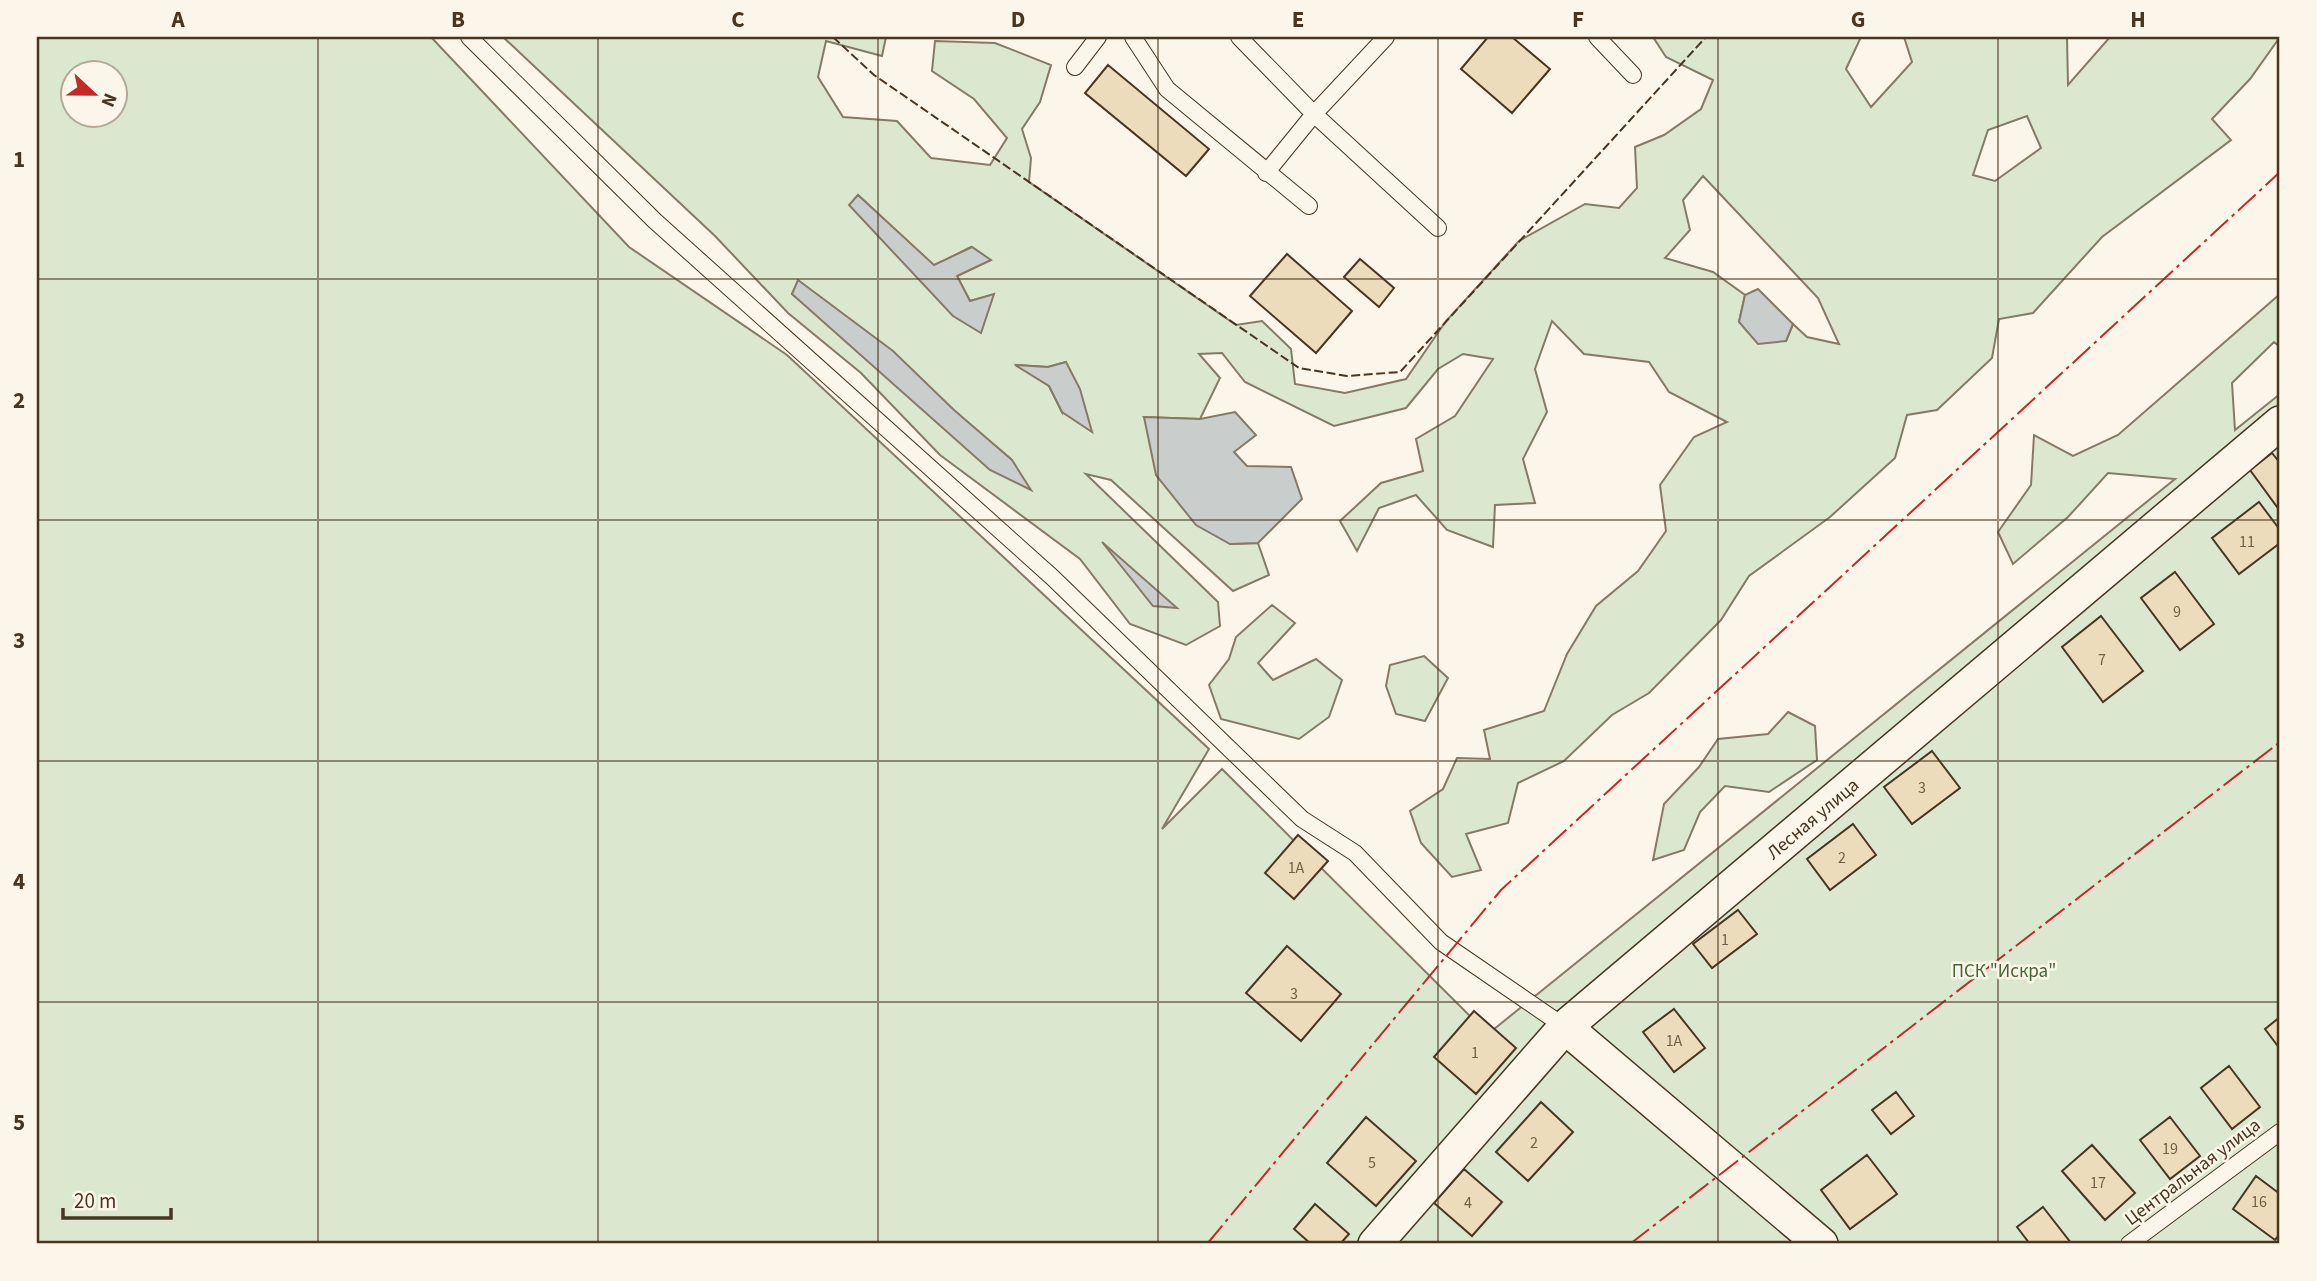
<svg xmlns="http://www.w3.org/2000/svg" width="2317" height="1281" viewBox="0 0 2317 1281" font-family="'Source Sans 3',sans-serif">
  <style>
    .green { fill: #dce7d0; stroke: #887966; stroke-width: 2; fill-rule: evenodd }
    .water { fill: #c9cecd; stroke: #887966; stroke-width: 2 }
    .building { fill: #ecdcbc; stroke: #4a3520; stroke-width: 2 }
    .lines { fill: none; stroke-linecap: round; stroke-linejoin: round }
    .lane-casing { stroke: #4a3520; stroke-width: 18 }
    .street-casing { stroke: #4a3520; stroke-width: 36 }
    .lane { stroke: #fbf6e9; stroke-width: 16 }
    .street { stroke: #fbf6e9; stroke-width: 33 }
    .fence { stroke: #4a3520; stroke-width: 2; stroke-dasharray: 9 3.5; stroke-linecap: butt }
    .power { stroke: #c62828; stroke-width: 2; stroke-dasharray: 24 5 3.5 5; stroke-linecap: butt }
    .grid { fill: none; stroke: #4a3520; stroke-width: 2; stroke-opacity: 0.55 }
    .labels { text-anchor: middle; stroke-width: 5; stroke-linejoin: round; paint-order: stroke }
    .number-label { font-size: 16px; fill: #725f47 }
    .street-label { font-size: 19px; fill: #4a3520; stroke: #fbf6e9 }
    .park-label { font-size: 19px; fill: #436837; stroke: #fbf6e9 }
    .neatline { fill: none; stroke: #4a3520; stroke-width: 2.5 }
    .grid-label { font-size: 23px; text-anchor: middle; font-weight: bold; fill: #4a3520 }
  </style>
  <rect width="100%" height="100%" fill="#fbf6e9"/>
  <path class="green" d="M37,37H431L629,247L787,355L1209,749L1162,829L1222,769L1488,1034L2175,479L2108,473L2068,517L2013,564L1998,532L2031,485L2034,435L2073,456L2118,435L2280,294V347L2274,342L2232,383L2235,430L2280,394V1244H37ZM74,74H116V116H74Z
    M503,37H886L882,56L826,41L818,77L843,117L897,121L931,158L990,165L1007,138L974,99L932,71L935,41L995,43L1051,65L1040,102L1022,129L1031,158L1029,182L1236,325L1262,321L1291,349L1295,384L1345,393L1406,379L1446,321L1519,241L1585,204L1619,208L1637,188L1635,147L1664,135L1701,109L1713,80L1666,57L1653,37H1861L1846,69L1871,107L1912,62L1904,37H2067L2068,85L2110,37H2280L2250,79L2212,119L2231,140L2102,237L2033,313L1999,319L1992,358L1937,410L1907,415L1895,458L1830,517L1749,576L1721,620L1649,693L1612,715L1564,761L1518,783L1508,823L1466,834L1481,870L1452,877L1421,843L1410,811L1443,789L1457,758L1490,759L1484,730L1544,711L1567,654L1596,606L1638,571L1666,531L1660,485L1694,437L1727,422L1669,392L1649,362L1584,354L1552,321L1535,369L1547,412L1523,459L1535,503L1495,505L1493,547L1447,530L1416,495L1379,508L1357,551L1340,521L1381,483L1423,471L1416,439L1455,416L1493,359L1463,354L1438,369L1406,408L1334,426L1245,382L1222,353L1199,354L1220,378L1200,419L1144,417L1230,544L1258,543L1269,575L1233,591L1111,480L1086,474L1218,602L1220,626L1186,645L1130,624L1080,559L940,455L861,373L788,313L715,236ZM2027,116L2041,148L1995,181L1973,175L1988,130ZM1703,176L1818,298L1839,344L1807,337L1793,324L1786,341L1739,322L1745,295L1713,272L1665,258L1690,230L1683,200ZM858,195L934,266L971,247L990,260L957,276L970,301L993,295L953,315L850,205ZM798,281L1012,460L876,366L792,294ZM1066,362L1062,412L1049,386L1017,365L1048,367Z
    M1272,605L1295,623L1258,663L1273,680L1316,659L1342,680L1329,717L1299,739L1221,719L1209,685L1229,659L1236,637Z
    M1424,656L1448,678L1425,721L1396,714L1386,686L1390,665Z
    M1788,712L1815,726L1817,760L1769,792L1725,786L1700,812L1684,850L1653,860L1664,804L1699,767L1718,739L1768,734Z"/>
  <path class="water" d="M858,195L934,265L972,247L991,260L957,276L970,301L994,294L981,333L953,316L849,205Z
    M798,280L893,351L954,410L1012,460L1031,490L990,470L792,294Z
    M1758,289L1793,324L1786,341L1758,344L1739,322L1745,295Z
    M1066,362L1080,389L1092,432L1062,412L1049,386L1015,365L1048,367Z
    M1235,412L1256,435L1234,452L1247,466L1291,467L1302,499L1258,543L1230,544L1196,525L1156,475L1144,417L1200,419Z
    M1102,542L1177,608L1153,606Z"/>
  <path class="building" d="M1488,37H1512L1550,69L1512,113L1461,69Z
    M1108,65L1209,149L1186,176L1085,93Z
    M1287,254L1352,311L1316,353L1250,296Z
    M1360,259L1394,288L1379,307L1344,277Z
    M2272,453L2280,463V511L2250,470Z
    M2259,502L2280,530V543L2239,574L2212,538Z
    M2175,572L2214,624L2180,650L2141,598Z
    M2101,616L2143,671L2103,702L2062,647Z
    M1932,751L1960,788L1912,824L1884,787Z
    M1853,824L1876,855L1830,890L1807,859Z
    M1298,835L1328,861L1294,899L1265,873Z
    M1738,910L1757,934L1712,968L1693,944Z
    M1287,946L1341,994L1301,1041L1246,993Z
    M1674,1009L1705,1048L1674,1072L1643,1032Z
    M1474,1011L1516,1048L1476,1094L1434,1057Z
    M2280,1017V1049L2265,1029Z
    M2229,1066L2260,1107L2232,1129L2201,1088Z
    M1896,1092L1914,1116L1891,1134L1872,1110Z
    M1541,1102L1573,1132L1528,1181L1496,1152Z
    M1366,1117L1416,1161L1376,1206L1327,1163Z
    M2170,1117L2200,1156L2170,1179L2140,1140Z
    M2092,1145L2135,1193L2105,1220L2062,1171Z
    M1867,1155L1897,1194L1850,1229L1821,1190Z
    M1464,1169L1502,1202L1472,1236L1434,1203Z
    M2256,1176L2280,1194V1234L2275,1240L2233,1209Z
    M1315,1204L1349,1234L1340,1244H1311L1294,1229Z
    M2043,1207L2071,1243L2070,1244H2030L2017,1227Z"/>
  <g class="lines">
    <defs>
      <path id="lane" d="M469,37L655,221L1052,577L1302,819L1355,853L1441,942L1565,1027
        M1133,37L1167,89L1309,206
        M1239,37L1314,114L1438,228
        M1597,37L1633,75
        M1075,67L1098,37
        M1266,173L1314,114L1386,37
        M2129,1244L2280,1132"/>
      <g id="street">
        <path d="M1565,1027L1821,1244"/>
        <path id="s1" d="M1375,1244L1565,1027L2280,423"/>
      </g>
    </defs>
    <use href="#lane" class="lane-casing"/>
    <use href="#street" class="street-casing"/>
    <use href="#lane" class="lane"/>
    <use href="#street" class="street"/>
    <path class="fence" d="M833,37L874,75L1299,368L1347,376L1400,372L1706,37"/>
    <path class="power" d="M1207,1244L1501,890L2280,172
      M1630,1244L2280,742"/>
  </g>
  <path class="grid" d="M318,37V1244M598,37V1244M878,37V1244M1158,37V1244M1438,37V1244M1718,37V1244M1998,37V1244M37,279H2280M37,520H2280M37,761H2280M37,1002H2280"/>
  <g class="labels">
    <g class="number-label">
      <text x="2247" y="547">11</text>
      <text x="2177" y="617">9</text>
      <text x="2102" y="665">7</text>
      <text x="1922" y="793">3</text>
      <text x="1842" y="863">2</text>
      <text x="1296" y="873">1А</text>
      <text x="1725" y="945">1</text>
      <text x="1294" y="999">3</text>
      <text x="1674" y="1046">1А</text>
      <text x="1475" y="1058">1</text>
      <text x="1534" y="1148">2</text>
      <text x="2170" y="1154">19</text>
      <text x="1372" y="1168">5</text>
      <text x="2098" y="1188">17</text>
      <text x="2259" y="1207">16</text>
      <text x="1468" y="1208">4</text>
    </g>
    <g class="street-label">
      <text dy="7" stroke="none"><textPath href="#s1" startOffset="612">Лесная улица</textPath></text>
      <text transform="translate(2192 1171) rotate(-37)" y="7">Центральная улица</text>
    </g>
    <g class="park-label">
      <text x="2004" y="977">ПСК "Искра"</text>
    </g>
  </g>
  <rect width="2317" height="1281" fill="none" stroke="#fbf6e9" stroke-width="77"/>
  <g transform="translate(94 94) rotate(112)"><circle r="33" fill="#fbf6e9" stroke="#b4a999" stroke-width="2"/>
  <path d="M0-5L12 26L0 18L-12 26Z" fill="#c62828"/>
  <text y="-10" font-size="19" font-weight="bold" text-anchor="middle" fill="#4a3520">N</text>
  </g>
  <path d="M63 1208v10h108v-10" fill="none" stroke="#4a3520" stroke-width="3.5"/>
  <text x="74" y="1208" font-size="21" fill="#4a3520" stroke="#fbf6e9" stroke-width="5" paint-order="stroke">20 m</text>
  <rect x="38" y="38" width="2240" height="1204" class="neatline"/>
  <g class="grid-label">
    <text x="178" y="27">A</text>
    <text x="458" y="27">B</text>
    <text x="738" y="27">C</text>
    <text x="1018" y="27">D</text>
    <text x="1298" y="27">E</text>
    <text x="1578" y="27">F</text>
    <text x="1858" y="27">G</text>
    <text x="2138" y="27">H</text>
    <text x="19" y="167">1</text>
    <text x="19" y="408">2</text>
    <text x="19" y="648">3</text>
    <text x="19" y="889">4</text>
    <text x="19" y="1130">5</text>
  </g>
</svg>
